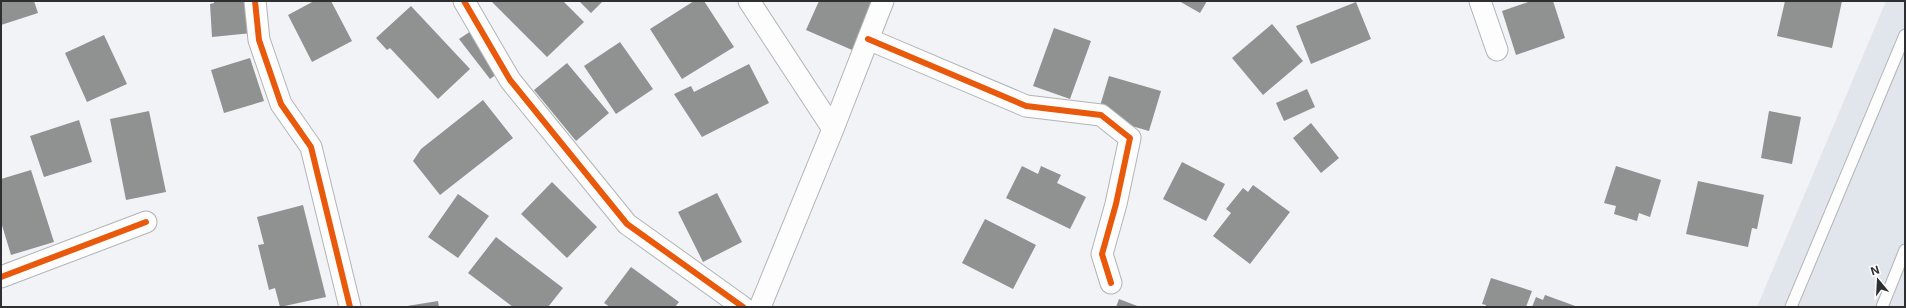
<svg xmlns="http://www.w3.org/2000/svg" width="1906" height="308" viewBox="0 0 1906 308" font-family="Inter,sans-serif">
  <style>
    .built { fill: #e1e6ed }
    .building { fill: #909191 }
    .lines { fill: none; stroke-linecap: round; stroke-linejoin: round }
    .service-casing { stroke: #b2b4b6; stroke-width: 13 }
    .minor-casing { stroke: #b2b4b6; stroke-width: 23 }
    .service { stroke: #fdfdfe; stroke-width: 11 }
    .minor { stroke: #fdfdfe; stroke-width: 21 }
    .cycleway-casing { stroke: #fff; stroke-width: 8 }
    .cycleway { stroke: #e8590c; stroke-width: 6 }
  </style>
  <rect width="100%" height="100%" fill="#f1f3f6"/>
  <path class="built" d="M1886,1H1905V307H1757Z"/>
  <path class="building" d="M1,1H34L38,13L1,25Z
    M214,1H249L252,33L212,37L210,4L214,3Z
    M314,1H331L352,41L312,62L288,15Z
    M491,1H563L584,22L547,57Z
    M579,1H603L591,13Z
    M694,1H704L734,47L682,79L650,29Z
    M819,1H882L859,53L806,30Z
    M1179,1H1207L1200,13Z
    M1531,1H1553L1565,38L1516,55L1502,11Z
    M1785,1H1842L1832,48L1777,36Z
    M1356,2L1371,39L1311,64L1296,26Z
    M411,6L470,69L438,99L390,48L387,50L376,38Z
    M1272,24L1303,61L1263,95L1232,58Z
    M480,25L508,66L490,79L459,39Z
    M1054,28L1091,41L1070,99L1033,86Z
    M104,35L127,84L87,102L65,53Z
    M620,42L653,89L616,114L584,66Z
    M250,58L264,101L224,113L211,70Z
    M567,63L609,113L576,141L534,90Z
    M749,64L769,103L702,137L674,94L691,86L694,92Z
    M1109,76L1161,91L1149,131L1097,116Z
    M1307,89L1315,107L1284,121L1276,103Z
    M483,100L513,138L440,195L413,161L421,149Z
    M149,111L166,192L126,200L110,119Z
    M1769,111L1801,117L1792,164L1761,158Z
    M79,120L92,162L44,177L30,136Z
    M1311,123L1339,158L1321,173L1293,138Z
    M1182,162L1225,184L1206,221L1163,199Z
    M1022,166L1038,174L1041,166L1061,175L1057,183L1086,197L1070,229L1006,198Z
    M1616,166L1661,180L1650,217L1639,213L1637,221L1614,214L1616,206L1604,203Z
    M31,170L54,242L11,255L1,222V179Z
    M1698,181L1764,195L1757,229L1752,228L1748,247L1686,234Z
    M552,182L597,227L567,258L521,214Z
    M1253,185L1290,212L1250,264L1213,236L1231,213L1226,209L1243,188L1248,192Z
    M717,193L742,242L703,262L678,212Z
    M458,194L489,216L458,258L428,237Z
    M303,205L326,297L280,307L275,288L269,290L258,245L264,244L257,217Z
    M985,219L1036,245L1013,289L962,263Z
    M496,237L563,288L548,307H513L468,273Z
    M631,267L679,302L675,307H610L604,303Z
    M1491,278L1532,291L1526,307H1485L1486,305L1482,304Z
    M1545,295L1578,307H1532L1536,297L1543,300Z
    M1119,299L1140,307H1116Z
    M438,301L439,307H407V306Z"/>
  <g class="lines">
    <defs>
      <path id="service" d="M1791,307L1905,35
        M1882,307L1905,250"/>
      <path id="minor" d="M255,1L259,40L281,104L311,147L350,307
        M464,1L510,80L627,224L743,307
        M749,1L833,129
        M1480,1L1497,50
        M868,39L1026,106L1101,115L1130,138L1116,204L1102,254L1111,283
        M1,277L146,222
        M760,307L833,129L883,1"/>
    </defs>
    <use href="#service" class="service-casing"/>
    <use href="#minor" class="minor-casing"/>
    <use href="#service" class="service"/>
    <use href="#minor" class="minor"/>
    <defs>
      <path id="cycleway" d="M255,1L259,40L281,104L311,147L350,307
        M464,1L510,80L627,224L743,307
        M868,39L1026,106L1101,115L1130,138L1116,204L1102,254L1111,283
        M1,277L146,222"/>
    </defs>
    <use href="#cycleway" class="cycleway-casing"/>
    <use href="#cycleway" class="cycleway"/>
  </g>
  <rect width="1906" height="308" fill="none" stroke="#2e2f31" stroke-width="4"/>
  <g transform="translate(1878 280) rotate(342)" stroke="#ffffff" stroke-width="3" paint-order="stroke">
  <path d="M0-3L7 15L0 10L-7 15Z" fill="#2e2f31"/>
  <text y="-6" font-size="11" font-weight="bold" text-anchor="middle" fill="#2e2f31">N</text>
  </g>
</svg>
